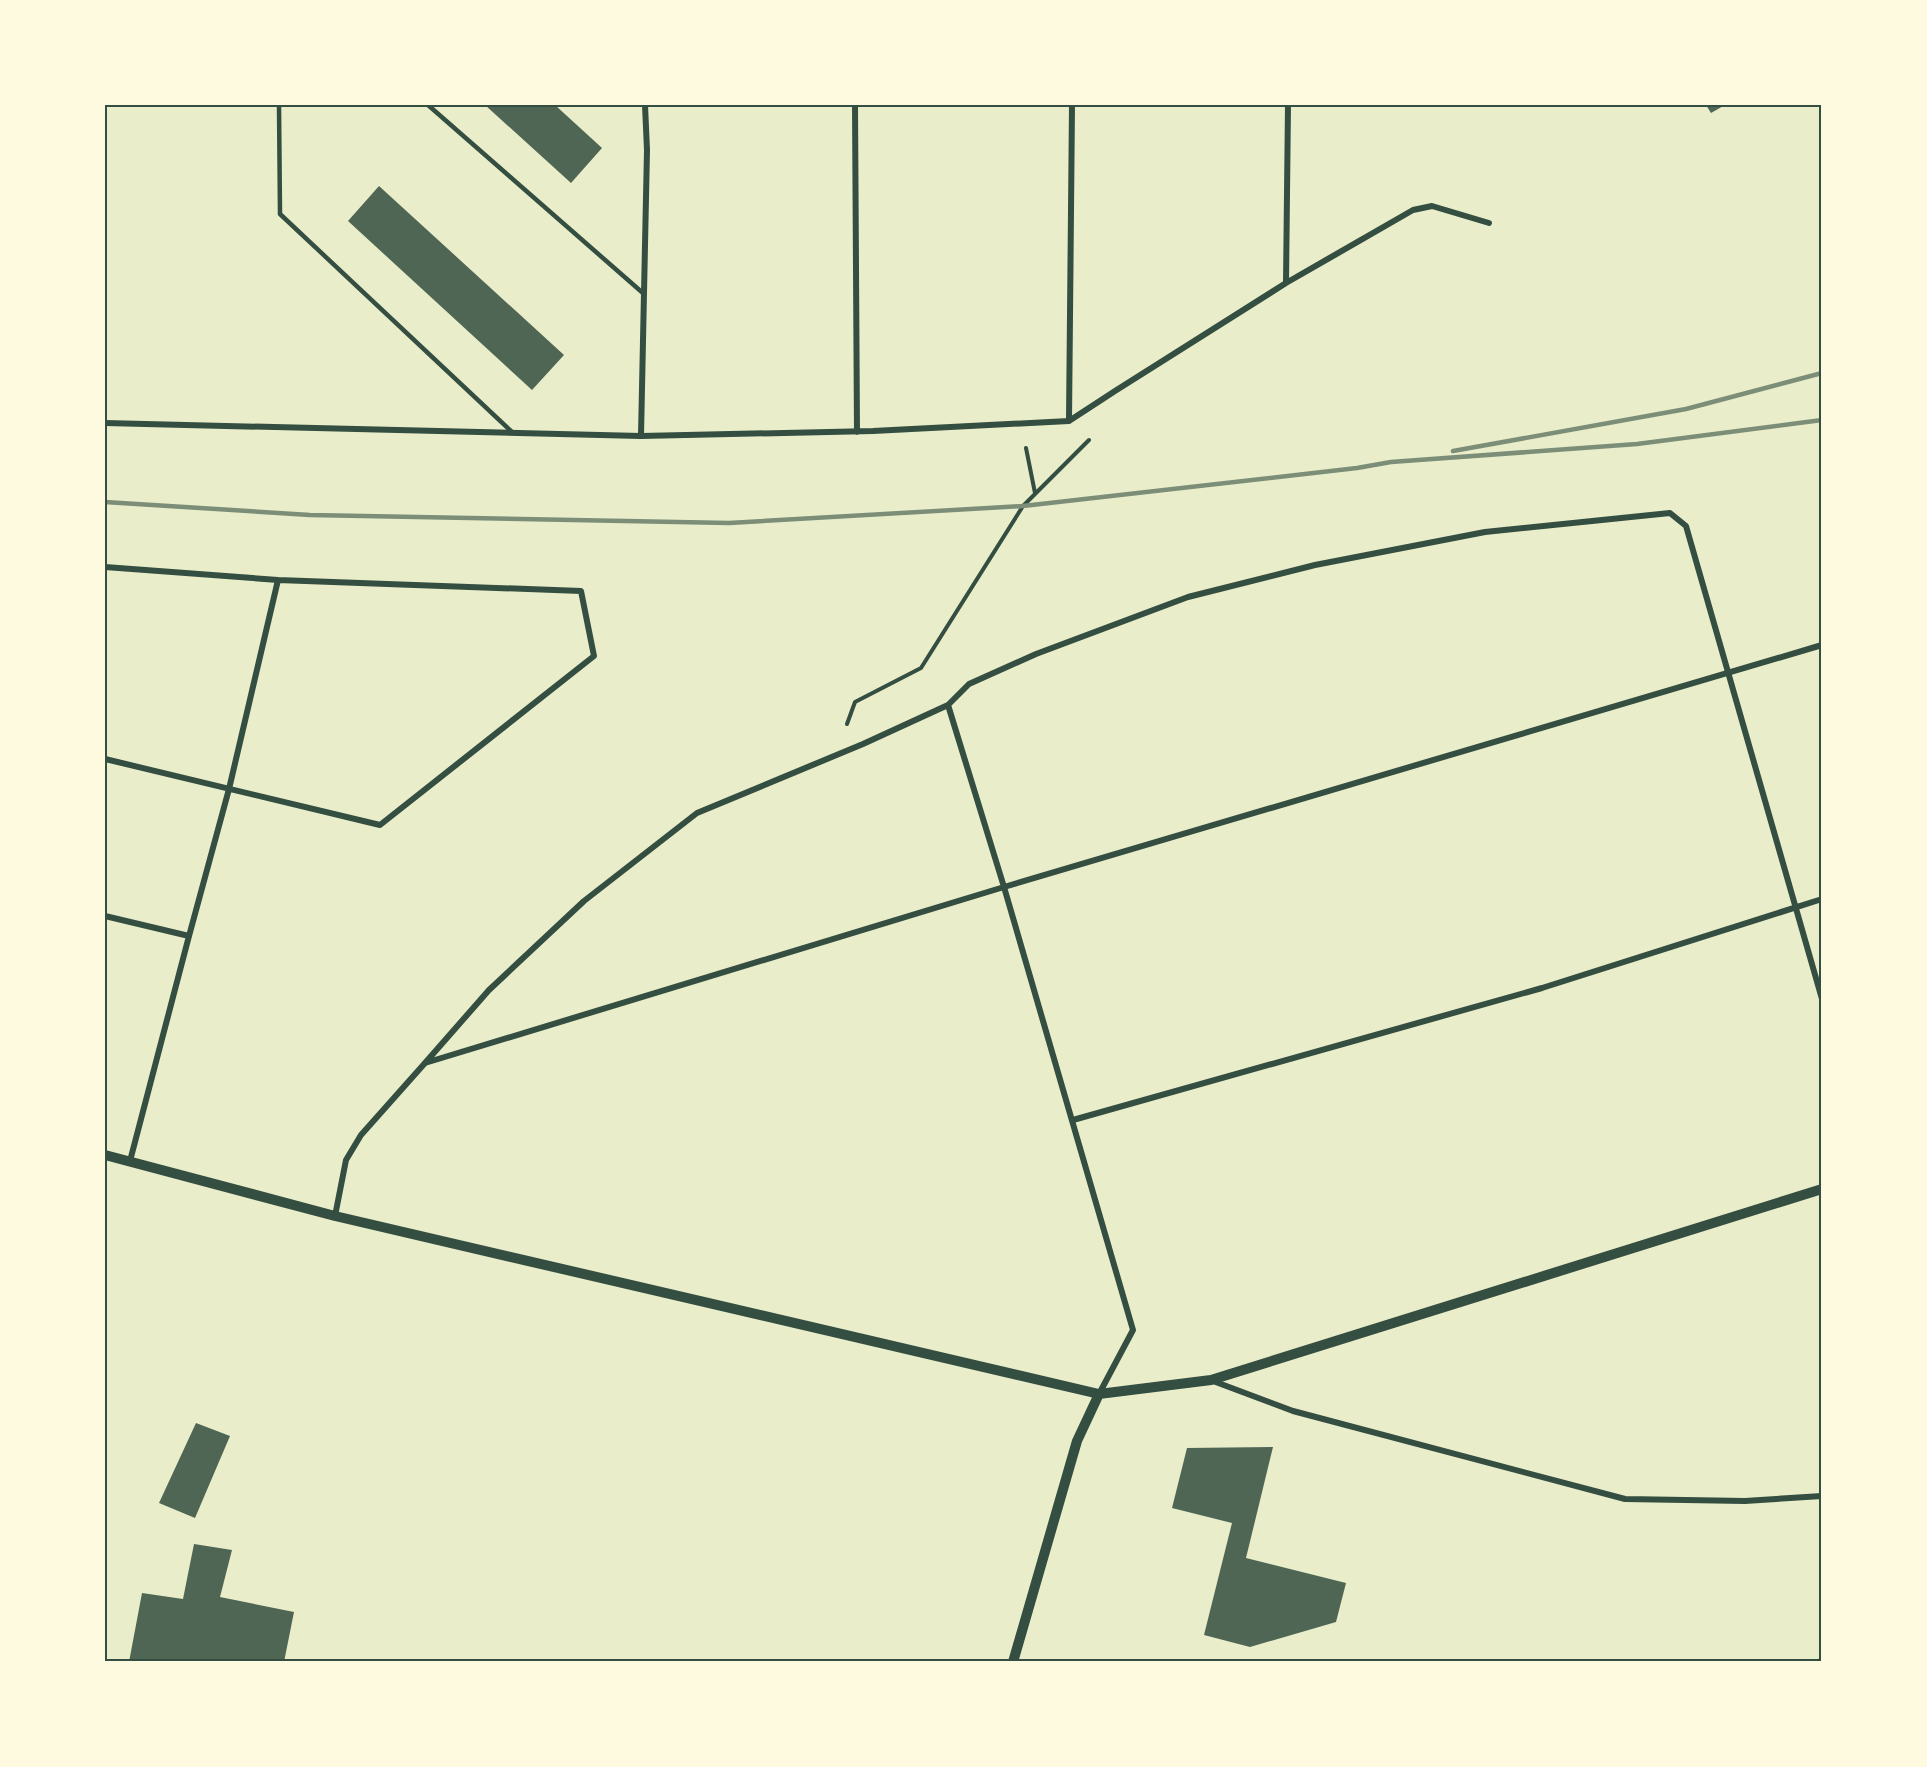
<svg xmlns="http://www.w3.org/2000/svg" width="1927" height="1767" viewBox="0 0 1927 1767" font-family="'Playfair Display',serif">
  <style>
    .building { fill: #4f6655 }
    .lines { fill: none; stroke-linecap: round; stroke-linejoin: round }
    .path { stroke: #344e41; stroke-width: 4 }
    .service { stroke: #344e41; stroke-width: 4.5 }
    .minor { stroke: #344e41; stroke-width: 6 }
    .tertiary { stroke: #344e41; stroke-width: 10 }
    .rail { stroke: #7c8e77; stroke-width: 4.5 }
    .neatline { fill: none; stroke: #344e41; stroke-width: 2 }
  </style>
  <rect width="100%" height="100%" fill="#e9edc9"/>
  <path class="building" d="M485,105H555L602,148L571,183Z
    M1706,105H1725L1711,113Z
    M379,186L564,355L532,390L348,221Z
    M196,1423L230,1436L195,1518L159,1503Z
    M1273,1447L1246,1558L1346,1583L1336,1622L1250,1647L1204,1635L1232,1523L1172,1508L1187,1448Z
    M194,1544L232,1550L220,1597L294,1612L284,1662H129L142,1593L183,1599Z"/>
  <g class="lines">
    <path class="path" d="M1026,448L1035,493
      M847,724L855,702L921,668L1023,506L1089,440"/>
    <path class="service" d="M279,105L280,214L512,432
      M428,105L644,294"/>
    <path class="minor" d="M855,105L857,432
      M1286,283L1413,210L1432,206L1489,223
      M1069,421L1072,105
      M105,423L641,436L873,431L1069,421L1115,391L1286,283L1288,105
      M641,436L647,150L645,105
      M105,567L278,580L229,789L189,936
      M105,759L380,825L594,656L581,591L278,580
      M105,916L189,936L130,1161
      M425,1063L489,990L584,901L697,813L863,744L948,705
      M1073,1120L1542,988L1822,899
      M335,1216L346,1160L361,1135L425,1063L1004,887L1822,645
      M1213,1381L1293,1411L1625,1499L1745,1501L1822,1496
      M1099,1394L1133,1330L1004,887L948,705L969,684L1036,654L1188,597L1315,565L1485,532L1670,513L1686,526L1822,999
      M1821,1662L1822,1658"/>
    <path class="tertiary" d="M105,1155L335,1216L1099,1394L1211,1380L1822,1189
      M1013,1662L1077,1441L1099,1394"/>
    <path class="rail" d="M1453,451L1686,409L1822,373
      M105,502L310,515L729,523L1023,506L1357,468L1391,462L1637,444L1822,420"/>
  </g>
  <rect width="1927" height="1767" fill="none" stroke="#fefae0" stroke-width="213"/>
  <rect x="106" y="106" width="1714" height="1554" class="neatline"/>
</svg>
